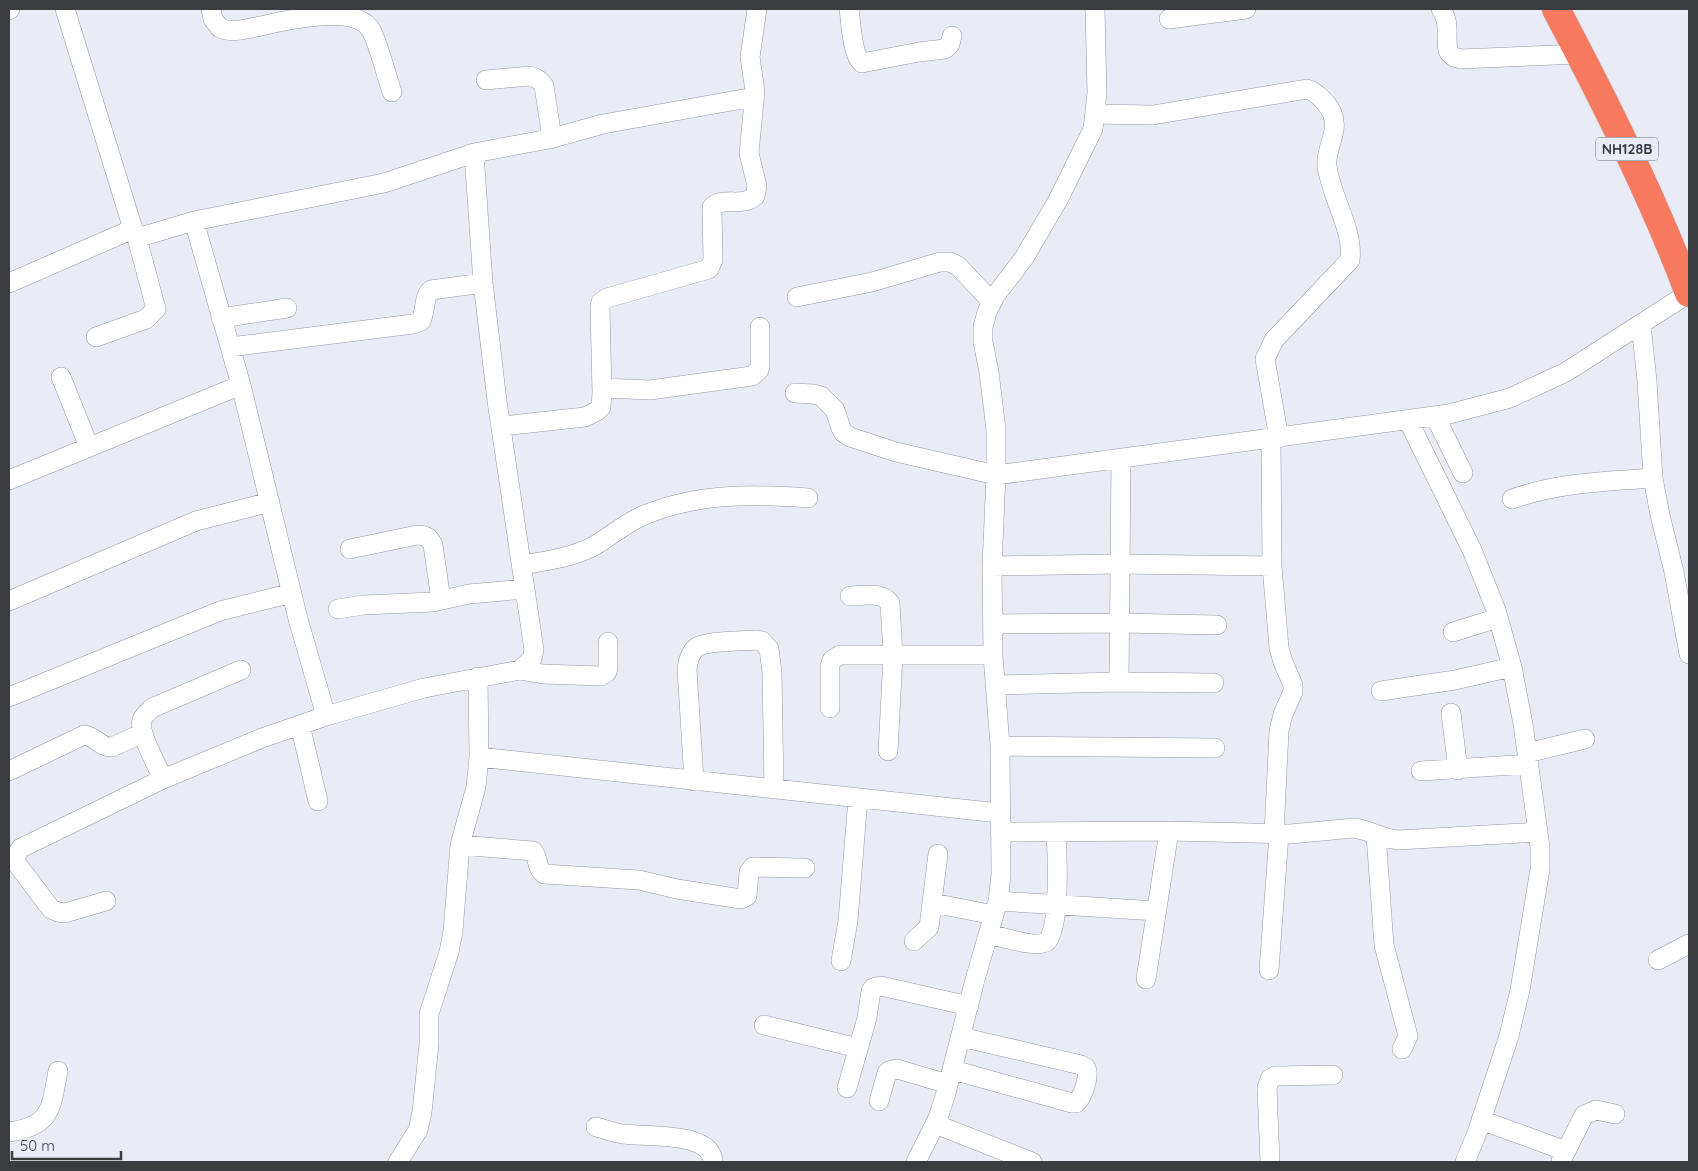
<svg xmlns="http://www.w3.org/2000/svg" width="1698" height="1171" viewBox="0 0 1698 1171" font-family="Quicksand,sans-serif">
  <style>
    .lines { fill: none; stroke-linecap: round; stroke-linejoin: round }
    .minor-casing { stroke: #93969f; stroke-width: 20 }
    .highway-casing { stroke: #cccccd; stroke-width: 29 }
    .minor { stroke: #fff; stroke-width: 19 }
    .highway { stroke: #f7795f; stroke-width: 28 }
    .labels { text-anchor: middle; stroke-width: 5; stroke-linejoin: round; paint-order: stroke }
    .shield { fill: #e9ecf7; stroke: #6e7177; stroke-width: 1 }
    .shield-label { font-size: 14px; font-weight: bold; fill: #3a3c40 }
  </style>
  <rect width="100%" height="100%" fill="#e9ecf7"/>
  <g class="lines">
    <defs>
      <path id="minor" d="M65,9L133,229L137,238L156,309L146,319L96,337
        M211,9L213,19L220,28C233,34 248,28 261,26C286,20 356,4 371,30C379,45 386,75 392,92
        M849,9C851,22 852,55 862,63L919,52L945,49L950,44L952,36
        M1441,9C1451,24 1445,35 1448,50C1450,56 1456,58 1461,59L1580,54
        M9,10L10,9
        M1169,19L1246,9
        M486,80L530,76C537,78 540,80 544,86L552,138
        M1096,114L1153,115L1307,89C1317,92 1328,104 1332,113C1340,132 1325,148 1327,166C1331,197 1354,230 1350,260L1274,340L1265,359L1279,438
        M194,221L384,183L474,153L549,139L603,124L754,97
        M137,238L194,221L241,385
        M9,283L133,229
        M797,297L872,282L940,262H950L958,266L992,302
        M221,318L287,308
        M1641,324L1647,381L1653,478L1660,515L1674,572L1689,654
        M230,347L413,324L421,321C426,311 423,297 431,290L483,283
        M61,377L89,447
        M602,388L650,390L752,376L759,370L760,366V327
        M795,393L813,394L821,396L835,410L841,428L843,432L850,437L896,452L996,475L1449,414L1510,398L1566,372L1689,293
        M1435,416L1463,473
        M1408,420L1472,550L1496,610L1512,667L1523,724L1540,847V869L1520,990L1509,1036L1477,1133L1465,1162
        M502,426L585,417L597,411L601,407L602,393L600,307L601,302L607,298L709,269L713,260L712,207C723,196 742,208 755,196L757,186L749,153L755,91L750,57L757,9
        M1271,439L1272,566L1279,648L1283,662L1293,685V692L1283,714L1279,731L1274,834
        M9,480L241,385L298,619L326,716
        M1512,499C1557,483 1606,481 1653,478
        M350,549L417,535C426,535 429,537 433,545L441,600
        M522,565C545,561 570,558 592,547C611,537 625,522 647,514C699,493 752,494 808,498
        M992,566L1120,564L1272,566
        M850,596C863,596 881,591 890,603L893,656L888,751
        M9,601L196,521L270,502
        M338,609L363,605L433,602L469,594L525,589
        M993,624L1119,623L1217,625
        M1453,632L1498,618
        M520,670L543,674L601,676L607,672L608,668V642
        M1119,682L1121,459
        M996,685L1119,682L1214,683
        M1381,691L1455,680L1512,667
        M9,697L220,611L292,593
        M830,708V666L832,660L840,655H993
        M1451,713L1458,770
        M300,725L318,801
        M1000,746L1215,748
        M1527,753L1585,739
        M479,757L999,813
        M9,771L84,735C96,736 100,748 112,747L143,733
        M1421,771L1529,764
        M163,779C158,767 138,732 142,720C144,715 149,711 152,708L241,670
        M694,781L687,669C688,661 690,652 697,647C707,641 744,641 757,640L762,641L769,649L772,672L774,789
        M1000,832L1169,831L1290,834L1354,828C1369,830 1381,838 1398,840L1538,832
        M1376,835L1384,945L1408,1036L1402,1049
        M460,845L533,851C539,858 536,868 544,874L639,880L677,889L741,899L747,896L749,872L753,867L805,868
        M106,901L65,913L58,912L51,909L17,864C15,857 16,854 21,848L163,779L262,738L326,716L424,688L520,670L532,659L534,650L497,401L483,283L474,153
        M998,901L1157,911
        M933,903L994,915
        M989,934C1001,937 1036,948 1046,942C1061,934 1057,850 1056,832
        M914,941L929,927L938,854
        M1658,960L1689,944
        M841,961L848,921L858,798
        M1269,970L1279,834
        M1146,979L1169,831
        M764,1025L858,1048
        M953,1070L1072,1103H1076C1083,1097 1090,1076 1086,1068L1081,1065L961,1037
        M847,1088L867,1018L871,991L873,988L881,986L969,1006
        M879,1101L887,1073L889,1071L897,1069L948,1084
        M1481,1120L1566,1151
        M935,1124L1032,1162
        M596,1127C605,1129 614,1133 623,1134C645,1137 712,1131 713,1162
        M9,1132C52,1126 51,1108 58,1071
        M1561,1161L1584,1115L1596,1110L1615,1114
        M398,1162L418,1130L422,1112L429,1044V1014L449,952L453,931L460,845L476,787L479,757L478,677
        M916,1162L938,1118L946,1093L976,976L998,901L1001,875L1000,746L993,655L992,566L996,475V430L989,372L983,342V327L987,312L995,296L1024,258L1058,200L1093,129L1097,93L1095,9
        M1270,1162L1267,1088L1270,1079L1275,1076L1333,1075"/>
      <path id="highway" d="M1556,9C1605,102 1652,195 1689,293"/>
    </defs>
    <use href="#minor" class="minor-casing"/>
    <use href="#highway" class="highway-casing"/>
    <use href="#minor" class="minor"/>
    <use href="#highway" class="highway"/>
  </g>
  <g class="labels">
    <rect class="shield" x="1596" y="137.5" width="62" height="23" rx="4"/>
    <g class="shield-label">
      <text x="1627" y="154">NH128B</text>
    </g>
  </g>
  <rect width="1698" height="1171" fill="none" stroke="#3a3c40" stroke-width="20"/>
  <path d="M12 1151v8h109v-8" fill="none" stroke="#3a3c40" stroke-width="2.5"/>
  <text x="20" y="1151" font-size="15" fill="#3a3c40" stroke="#e9ecf7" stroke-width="4" paint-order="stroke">50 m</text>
</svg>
